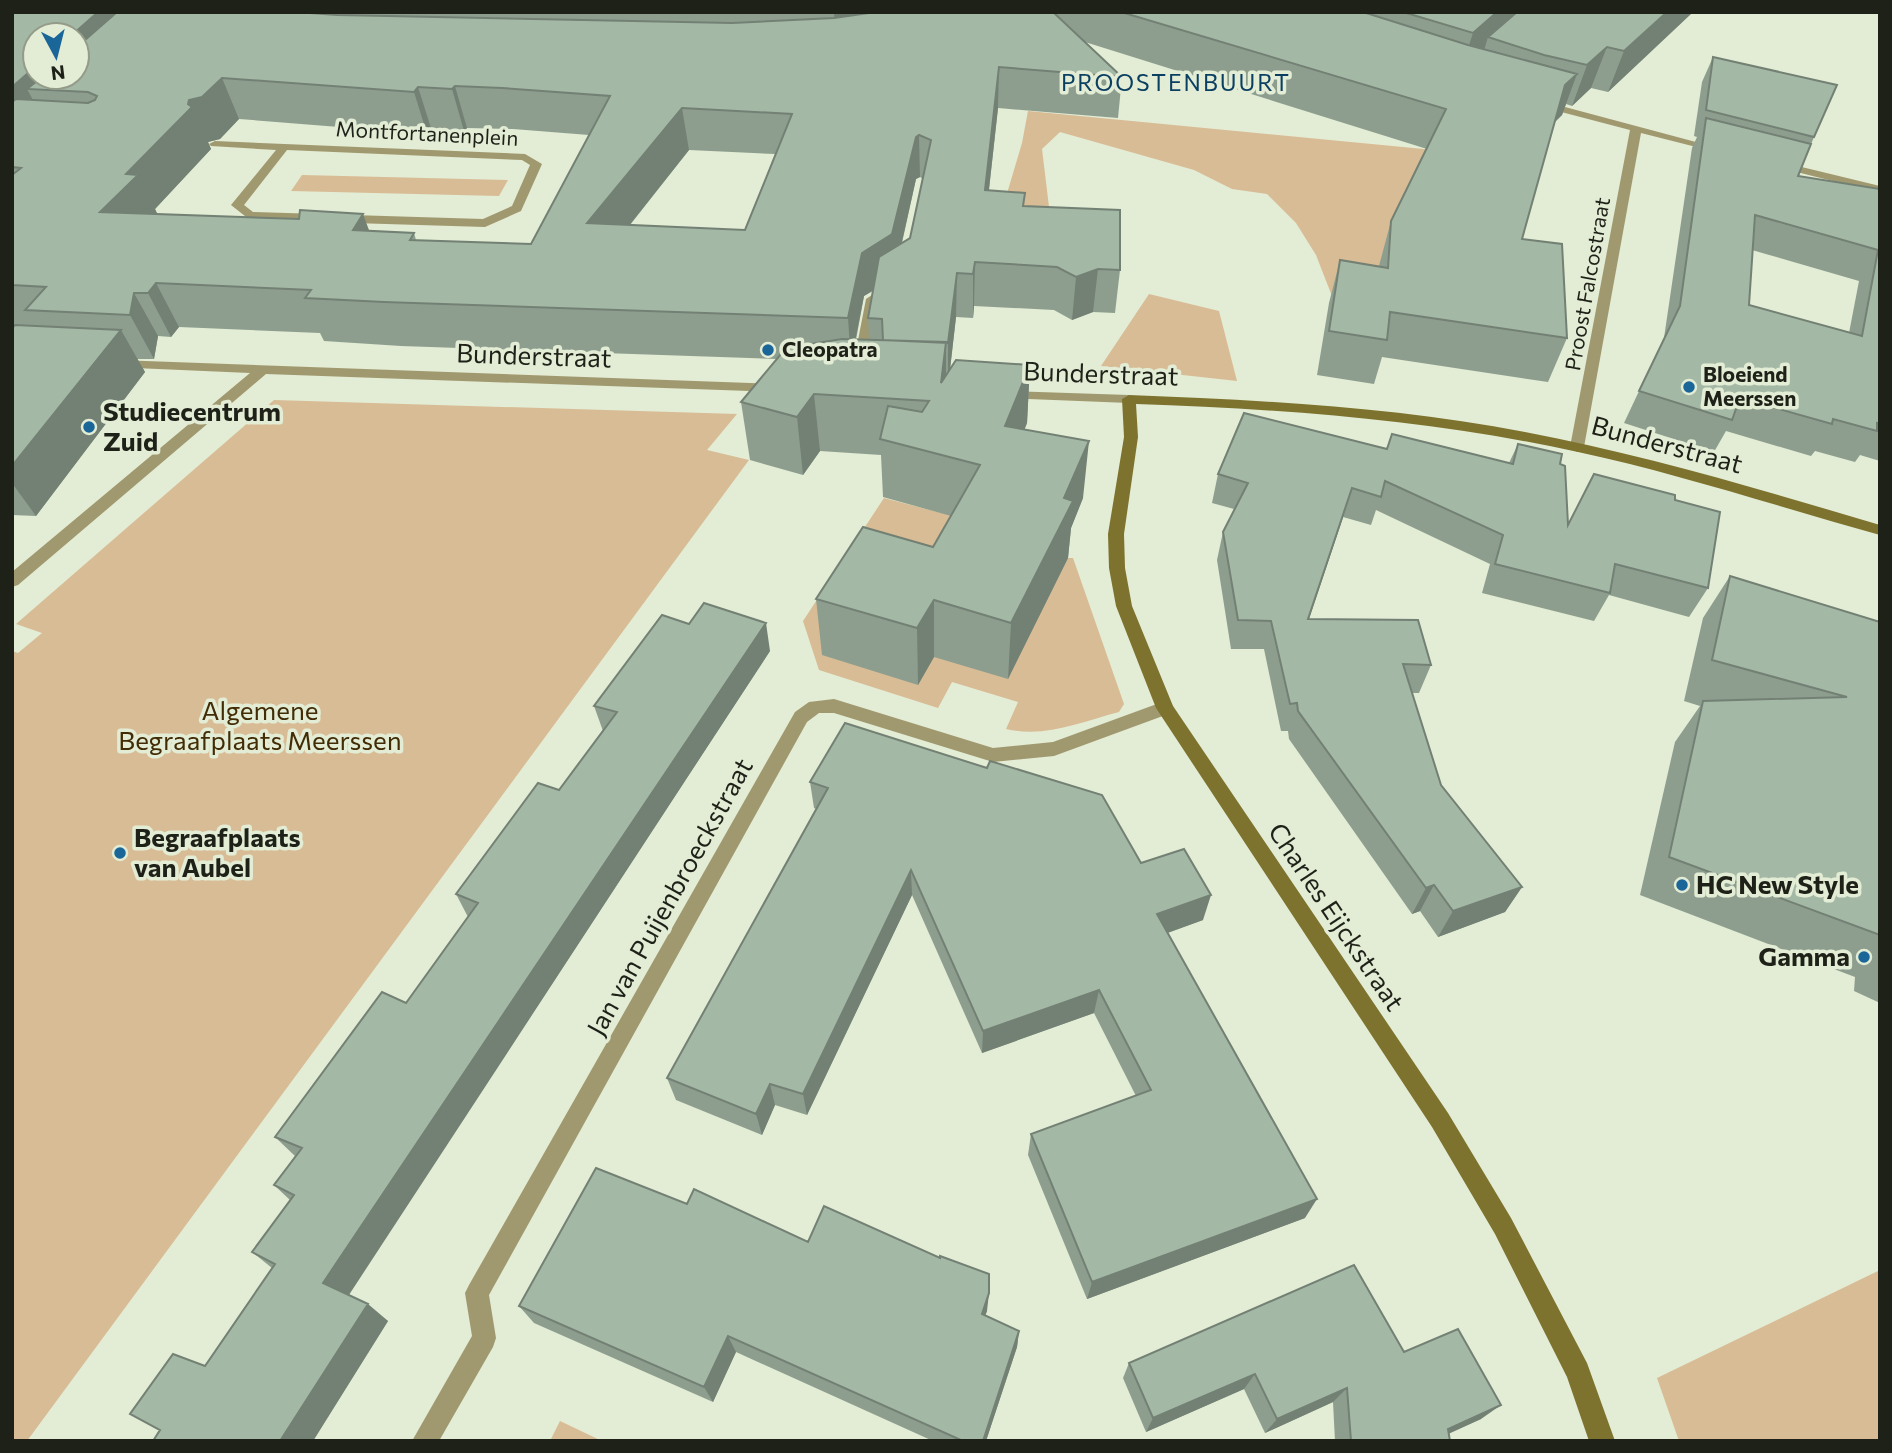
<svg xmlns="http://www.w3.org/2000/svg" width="1892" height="1453" viewBox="0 0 1892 1453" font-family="Commissioner,sans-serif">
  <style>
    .green { fill: #d8bc95 }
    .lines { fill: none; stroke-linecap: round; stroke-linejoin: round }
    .lane { fill: #a0996f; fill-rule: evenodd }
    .street { fill: #a0996f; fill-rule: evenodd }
    .secondary { fill: #7d732f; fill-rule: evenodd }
    .wall { fill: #8d9e8f; fill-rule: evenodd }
    .shaded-wall { fill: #738174 }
    .building { fill: #a4b8a6; stroke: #738174; stroke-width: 2; fill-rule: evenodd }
    .poi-dot { fill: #1a6699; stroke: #e3ecd4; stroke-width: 2.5 }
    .labels { text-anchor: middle; stroke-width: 7; stroke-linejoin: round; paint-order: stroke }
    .far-street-label { font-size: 21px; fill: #1e2118; stroke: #e3ecd4 }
    .far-poi-label { font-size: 21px; font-weight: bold; fill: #1e2118; stroke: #e3ecd4; text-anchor: start }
    .far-neighbourhood-label { font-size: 23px; letter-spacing: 2px; fill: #0a3f62; stroke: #e3ecd4 }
    .street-label { font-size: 26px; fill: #1e2118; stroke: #e3ecd4 }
    .poi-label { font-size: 26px; font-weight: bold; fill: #1e2118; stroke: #e3ecd4; text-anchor: start }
    .park-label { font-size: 26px; fill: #422c06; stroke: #e3ecd4 }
  </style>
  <rect width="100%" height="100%" fill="#e3ecd4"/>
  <path class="green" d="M1028,111L1434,150L1370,319L1337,309L1316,255L1296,223L1267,194L1232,189L1194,170L1060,132L1042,149L1053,240L997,227L1022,143Z
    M302,175L507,180H508L499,196L291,191Z
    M1149,294L1219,311L1237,381L1101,366Z
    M274,400L737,414L707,450L749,460L27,1441H12V651L18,653L42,633L16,624Z
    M884,498L976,522L934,656L1068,558H1073L1124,704L1119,712C1081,722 1045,738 1006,729L1018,702L952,682L938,708L819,670L803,621Z
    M1880,1270V1441H1679L1657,1378Z
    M560,1421L602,1441H550Z"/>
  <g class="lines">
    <path class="lane" d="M215,141L525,154L542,164L521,211L485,227L250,220L231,205L276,150L211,146L209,144ZM287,150L522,160L530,165L512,206L483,219L253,212L244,205Z
      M872,295L878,299L868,361L861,365L854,361L866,299Z"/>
    <path class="street" d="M1550,103L1722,149L1716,152L1641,133L1584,447L1577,452L1570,447L1630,130L1546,108V104Z
      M1777,161L1880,186V193L1773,166L1771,164Z
      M117,360L775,384L782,388L775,392L266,374L18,585L12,587V572L250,373L112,367L110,364Z
      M1006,391L1129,395L1136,399L1129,403L1001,398V392Z
      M834,699L993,748L1053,742L1165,701L1171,703L1174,708L1171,713L1054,756L993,762L834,713H819L807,722L489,1295L496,1338L493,1347L439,1441H412L472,1336L465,1293L469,1285L795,712L809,702Z"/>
    <path class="secondary" d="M1129,395C1261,400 1395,407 1525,432C1646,455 1762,490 1880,525V535C1779,507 1680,474 1578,452C1433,420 1285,409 1136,404L1138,437L1124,534L1125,568L1132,606L1173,706L1448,1113L1511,1218L1587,1363L1615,1441H1589L1567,1377L1495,1234L1432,1127L1156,708L1116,606L1109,568L1108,534L1124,437L1122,399Z"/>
  </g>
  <path class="wall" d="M12,12H1693L1608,92L1591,88L1572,106L1566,104L1562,115L1554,122L1522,239L1567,338L1548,382L1382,357L1374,384L1317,375L1329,303L1340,260L1379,266L1391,221L1427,149L1085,42L1122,77L1118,118L998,108L989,190L1024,206L1120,270L1115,313L1093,312L1072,320L1054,310L974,306L973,318L956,317L950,369L1030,365L1027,423L1024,430L1083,498L1071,528L1068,558L1008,679L934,657L918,685L822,655L816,599L933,547L951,516L883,497L881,455L820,451L803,475L750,460L741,402L777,359L401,346L324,341L320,333L179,327L171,337L158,336L154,359H137L145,372L36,516L12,515ZM239,119L427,134L431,128L464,131L467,128L513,129L589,135L531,244L416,240L414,233L370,231L157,214L155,209L211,149L208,142L220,139ZM689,150L775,154L745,230L630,225ZM920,177L923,179L910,238L902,243L916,179ZM873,291L868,318L869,340H856L864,296Z
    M1713,57L1814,137L1798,176L1880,189V461L1860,455L1855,462L1815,451L1811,456L1726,431L1714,452L1624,423L1664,338L1692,148L1697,137L1694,136L1702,82ZM1752,250L1859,281L1849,333L1749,305Z
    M1518,444L1560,464L1568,525L1675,500L1708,588L1689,617L1609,595L1594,621L1482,593L1490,564L1376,510L1371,525L1343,517L1309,619L1431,665L1419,693H1412L1441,785L1522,887L1505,912L1438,937L1420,911L1412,914L1289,739L1288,731H1281L1264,649H1231L1217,560L1223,532L1234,509L1212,503L1218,474L1387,449L1509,463Z
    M1730,576L1880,622V1003L1854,991L1855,977L1640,895L1675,742L1700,706L1684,701L1703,618Z
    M770,651L348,1295L388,1321L313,1441H153L272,1268L252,1252L290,1200L274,1185L295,1156L275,1137L406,1003L468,917L456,894L559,790L603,731L594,706Z
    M810,782L1141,863L1203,920L1167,933L1305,1218L1087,1299L1028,1155L1031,1134L1136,1096L1094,1013L982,1053L912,895L807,1115L775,1105L762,1135L676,1100L667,1078L816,809L814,808Z
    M687,1204L808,1242L987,1311L985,1315L1019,1331L1017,1347L986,1441H933L736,1352L713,1402L534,1323L519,1306Z
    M1404,1352L1481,1419L1449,1433L1450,1441H1335L1333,1402L1265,1433L1244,1389L1146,1432L1123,1378L1129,1363Z"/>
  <path class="shaded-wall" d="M98,12H148L152,20L75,91L27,89L44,120L12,149V87L35,67V77H77V35H72Z
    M834,12H1011L836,46Z
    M1497,12H1531L1488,37L1483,54L1460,73L1473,33Z
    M1667,12H1693L1608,92L1624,51Z
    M1607,47L1591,88L1572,106L1587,65Z
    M999,67L998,108L984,233L985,190Z
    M1577,74L1562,115L1550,127L1565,85Z
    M222,78L239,119L220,139L208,142L211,149L155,209L159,217L100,212L126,174L188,104L189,100Z
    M455,86L467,128L464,131L452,89Z
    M418,87L431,128L427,134L414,92Z
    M682,108L689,150L597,266L587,223Z
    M919,135L920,177L916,179L894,277L864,296L851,362L848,318L862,253L916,137Z
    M363,214L379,257L353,230Z
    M975,262L974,306L973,318V274Z
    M1098,269L1093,312L1072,320L1076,277Z
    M957,273L956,317L948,387V343Z
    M156,283L179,327L171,337L148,293Z
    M134,293L158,336L154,359L130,315Z
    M121,330L145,372L36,516L12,483V466Z
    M946,342V400L941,383Z
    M1030,365L1027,423L1003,484L1005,426Z
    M814,394L820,451L803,475L797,417Z
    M1089,441L1083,498L1071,528L1068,558L1008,679L1011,623Z
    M1352,488L1343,517L1299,648L1308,619Z
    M934,600V657L918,685L917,628Z
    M766,623L770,651L345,1301L323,1283Z
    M911,870L912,895L807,1115L803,1094Z
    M1434,885L1420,911L1412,914L1426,888Z
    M1522,887L1505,912L1438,937L1453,911Z
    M1211,895L1203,920L1151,939L1157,914Z
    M1099,990L1094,1013L982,1053L983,1031Z
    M770,1084L775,1105L762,1135L756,1114Z
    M1317,1199L1305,1218L1087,1299L1092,1282Z
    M989,1293L987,1311L980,1330L982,1314Z
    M368,1304L388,1321L313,1441H280Z
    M1019,1331L1017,1347L986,1441H983Z
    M728,1336L736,1352L713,1402L704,1387Z
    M1255,1374L1244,1389L1146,1432L1153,1418Z
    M1347,1388L1333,1402L1265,1433L1277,1419Z
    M1501,1405L1481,1419L1433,1441L1448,1429Z"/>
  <path class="building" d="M12,12H98L72,35H35V67L12,87Z
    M117,12H296L337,15L732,23L834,18L876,12H1053L1122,77L999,67L985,190L1025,193L1023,206L1120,210V270L1098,269L1076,277L1057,267L975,262L973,274L957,273L948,343L883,340L882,319L868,318L879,257L910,238L931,140L919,135L916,137L892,234L862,253L848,318L384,302L305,298L311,290L156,283L148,293H134L130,315L25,310L46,287L12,285V175L21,168L12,167V102L16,99L88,103L95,100L97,96L88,92L27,89L42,77H77V47ZM222,78L414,92L418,87L452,89L455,86L502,88L610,96L531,244L410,240L414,233L353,230L363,214L300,210L299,219L100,212L138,175L126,174L192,107L188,104L189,100L202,97ZM682,108L792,114L745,230L587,223Z
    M1121,12H1363L1468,45L1577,74L1565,85L1522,239L1562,244L1567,338L1390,312L1387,340L1329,331L1340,260L1388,268L1391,221L1446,109Z
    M1403,12H1497L1473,33Z
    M1517,12H1667L1624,51L1607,47L1587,65L1544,55L1488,37Z
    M1713,57L1837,85L1814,137L1706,110Z
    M1706,118L1811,144L1798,176L1880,189V424L1877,423V431L1833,419L1832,424L1740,398L1732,420L1639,391L1680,306ZM1755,215L1878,250L1862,336L1749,305Z
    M15,325L121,330L12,466V328Z
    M842,339L946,342L941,383L956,360L1030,365L1005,426L1089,441L1064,498L1073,501L1011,623L934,600L917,628L816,599L863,527L933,547L980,465L880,439L888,406L922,412L929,401L814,394L797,417L741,402L786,348Z
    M1244,413L1387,449L1392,434L1513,464L1518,444L1562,454L1560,464L1565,466L1568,525L1594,474L1675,495V500L1720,512L1708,588L1615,564L1610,593L1495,564L1503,535L1385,481L1381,497L1352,488L1308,619L1418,620L1431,665L1403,664L1441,785L1522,887L1453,911L1434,885L1426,888L1298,711L1297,703L1290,704L1271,621L1238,620L1223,532L1248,483L1218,474Z
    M1730,576L1880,622V935L1669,857L1703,701L1847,697L1712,660Z
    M704,603L766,623L323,1283L368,1304L280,1441H153L160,1430L130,1414L173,1354L205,1366L275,1264L252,1252L294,1195L274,1185L302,1148L275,1137L382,992L406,1003L478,903L456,894L538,783L559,790L617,712L594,706L662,615L689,624Z
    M845,723L987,768L990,761L1102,795L1141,863L1184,849L1211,895L1157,914L1317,1199L1092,1282L1031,1134L1151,1090L1099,990L983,1031L911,870L803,1094L770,1084L756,1114L667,1078L828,788L810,782Z
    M596,1168L687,1204L694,1189L808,1242L824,1206L940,1258V1256L989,1274V1293L982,1314L1019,1331L983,1441H963L728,1336L704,1387L519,1306Z
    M1354,1265L1404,1352L1458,1329L1501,1405L1448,1429L1450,1441H1351L1347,1388L1277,1419L1255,1374L1153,1418L1129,1363Z"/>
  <g class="poi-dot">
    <circle cx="768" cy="350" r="7"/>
    <circle cx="1689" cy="387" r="7"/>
    <circle cx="89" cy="427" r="7"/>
    <circle cx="120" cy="853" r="7"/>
    <circle cx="1682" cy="885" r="7"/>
    <circle cx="1864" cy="957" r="7"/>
  </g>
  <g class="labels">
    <g class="far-street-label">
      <text transform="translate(427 134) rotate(3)" y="7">Montfortanenplein</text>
      <text transform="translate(1588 284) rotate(-80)" y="7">Proost Falcostraat</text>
    </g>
    <g class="far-poi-label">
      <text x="782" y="357">Cleopatra</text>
      <text x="1703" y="382">Bloeiend<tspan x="1703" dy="24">Meerssen</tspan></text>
    </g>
    <g class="far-neighbourhood-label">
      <text x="1176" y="91">PROOSTENBUURT</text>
    </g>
    <g class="street-label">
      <text transform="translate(534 356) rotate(2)" y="9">Bunderstraat</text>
      <text transform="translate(1101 374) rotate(2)" y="9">Bunderstraat</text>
      <text transform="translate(1667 445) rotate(15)" y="9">Bunderstraat</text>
      <text transform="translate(670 897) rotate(-61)" y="9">Jan van Puijenbroeckstraat</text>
      <text transform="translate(1336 917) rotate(56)" y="9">Charles Eijckstraat</text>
    </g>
    <g class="poi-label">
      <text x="103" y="421">Studiecentrum<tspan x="103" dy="30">Zuid</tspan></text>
      <text x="134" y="847">Begraafplaats<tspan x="134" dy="30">van Aubel</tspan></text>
      <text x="1696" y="894">HC New Style</text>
      <text x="1850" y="966" text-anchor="end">Gamma</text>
    </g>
    <g class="park-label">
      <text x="260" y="720">Algemene<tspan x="260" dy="30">Begraafplaats Meerssen</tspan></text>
    </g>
  </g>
  <rect width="1892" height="1453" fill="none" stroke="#1e2118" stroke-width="28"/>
  <g transform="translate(56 56) rotate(173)"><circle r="33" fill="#e3ecd4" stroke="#949b89" stroke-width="2"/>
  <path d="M0-5L12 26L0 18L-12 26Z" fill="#1a6699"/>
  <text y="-10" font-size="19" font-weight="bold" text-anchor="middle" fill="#1e2118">N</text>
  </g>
</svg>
